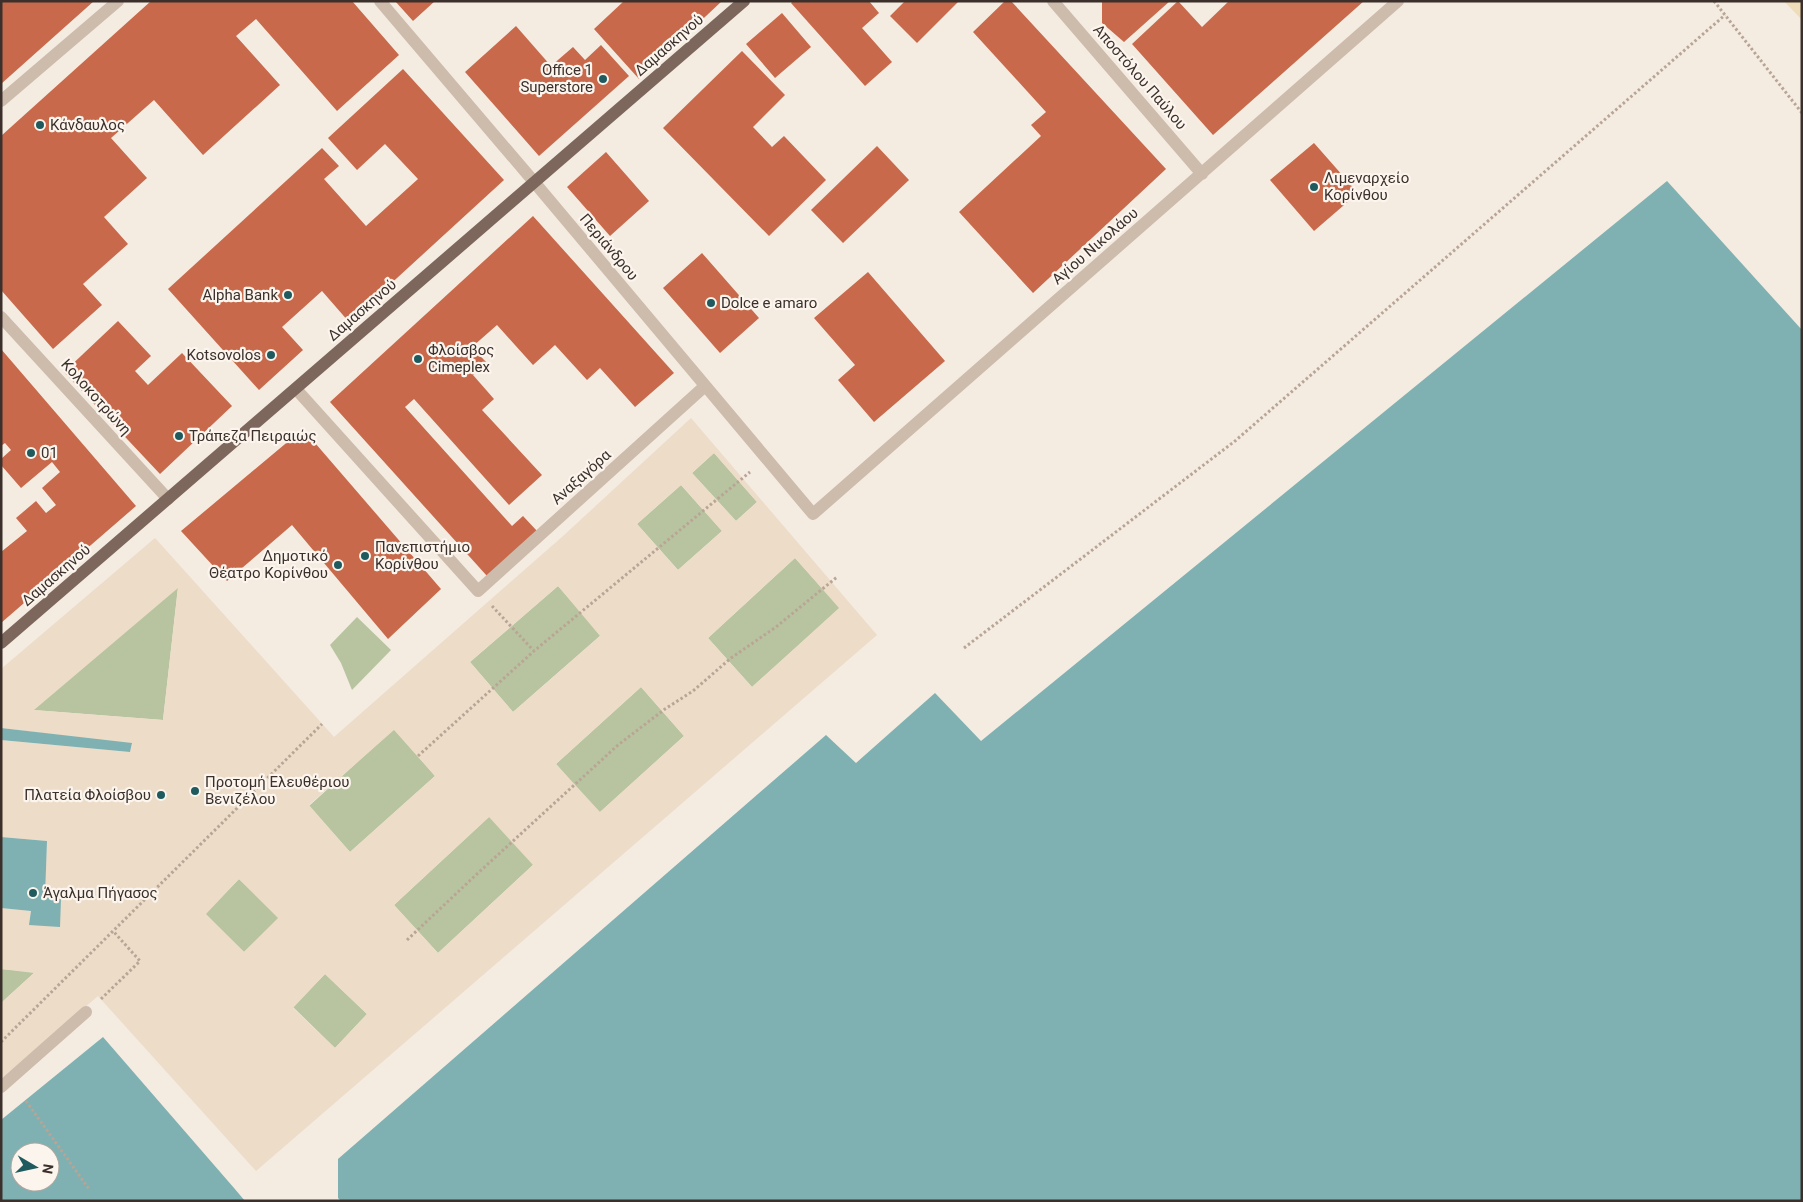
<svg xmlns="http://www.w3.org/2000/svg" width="1803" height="1202" viewBox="0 0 1803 1202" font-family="Roboto,sans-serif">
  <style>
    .green { fill: #b8c4a0 }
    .sand { fill: #efdcb8 }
    .plaza { fill: #ecdcc8; fill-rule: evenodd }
    .water { fill: #7fb0b2; fill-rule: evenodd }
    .building { fill: #c8694b }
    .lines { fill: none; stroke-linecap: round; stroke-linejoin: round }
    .path { stroke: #b9a596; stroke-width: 3; stroke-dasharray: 2.5 2.5; stroke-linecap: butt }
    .lane { stroke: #cdbbac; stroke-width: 12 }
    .street { stroke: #cdbbac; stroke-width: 12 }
    .primary { stroke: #7d675c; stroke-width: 12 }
    .poi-dot { fill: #1f5a5e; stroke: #fbf5ee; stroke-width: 2 }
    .labels { text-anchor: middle; stroke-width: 4.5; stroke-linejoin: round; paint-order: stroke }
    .street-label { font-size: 15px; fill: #3b302b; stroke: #fbf5ee }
    .poi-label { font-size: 15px; fill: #3b302b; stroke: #fbf5ee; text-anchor: start }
  </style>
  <rect width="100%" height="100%" fill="#f4ebe1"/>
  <path class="green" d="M714,453L757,502L736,521L692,473Z
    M681,485L722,531L678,570L637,524Z
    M795,558L840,608L752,687L708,638Z
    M558,586L601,635L513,712L470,662Z
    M178,587L163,720L33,710Z
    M357,617L391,650L352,690L341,663L330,645Z
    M641,687L684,736L599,813L556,764Z
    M394,729L435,776L350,852L309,806Z
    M490,816L534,864L438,953L394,905Z
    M239,879L279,918L244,952L205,914Z
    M1,969L35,972L1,1003Z
    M325,974L367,1014L335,1048L293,1007Z"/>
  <path class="sand" d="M1784,1H1802V20Z"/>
  <path class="plaza" d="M691,418L877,635L256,1171L98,996L1,1079V1003L34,973L1,969V908L31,911L30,925L61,899L45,897L47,841L1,837V740L130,752L132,744L1,728V669L155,538L334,737L562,537ZM714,453L757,502L736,521L692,473ZM681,485L722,531L678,570L637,524ZM795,558L839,608L752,687L708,638ZM558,586L600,636L513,712L470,662ZM178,588L163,720L34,710ZM641,687L684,736L600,812L556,764ZM394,730L435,776L350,852L309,805ZM489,817L533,865L438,953L394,905ZM239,879L278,918L244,952L206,914ZM325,974L367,1014L335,1048L293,1008Z"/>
  <path class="water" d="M1667,181L1802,330V1201H341L338,1198V1159L826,735L856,763L935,693L981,741Z
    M1,728L132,743L130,752L1,740Z
    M1,837L47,841L45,897L61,899L60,927L29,925L31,911L1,908Z
    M103,1037L234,1188L245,1201H1V1120ZM20,1152H50V1182H20Z"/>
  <path class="building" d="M1,1H94L1,84Z
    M151,1H352L399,55L337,111L256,19L236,36L280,85L203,155L154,100L111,138L147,178L104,217L128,244L83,284L102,305L53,349L1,290V136Z
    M395,1H435L413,21Z
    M624,1H722L639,79L594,29Z
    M793,1H869L879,13L862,28L892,62L865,86L791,3Z
    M905,1H959L917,43L890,16Z
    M1005,1H1011L1166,169L1033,293L959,212L1041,136L1031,125L1046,112L973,32Z
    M1102,1H1170L1124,42L1102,23Z
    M1178,1L1202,27L1229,1H1364L1213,135L1132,44Z
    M782,13L811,47L775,78L746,44Z
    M516,26L551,66L573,47L585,60L601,45L629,76L539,156L465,72Z
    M742,51L785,95L753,127L772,147L784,136L826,180L769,236L663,128Z
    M403,69L504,180L349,322L322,291L282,327L303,350L259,390L168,289L322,148L339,166L324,179L366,226L418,179L385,144L357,170L328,138Z
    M1314,143L1358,193L1314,231L1270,180Z
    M877,146L909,180L843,243L811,210Z
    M606,152L649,201L610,236L567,187Z
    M533,216L674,373L635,407L600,368L587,380L555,345L533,365L497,325L472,347L486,362L473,375L494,399L482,410L542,475L509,505L414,399L405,407L512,526L523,516L537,531L487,576L330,402Z
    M702,253L759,318L720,353L663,288Z
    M868,272L945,361L874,422L838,380L855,365L814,318Z
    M118,321L151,356L135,371L148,385L182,353L232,406L160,474L64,372Z
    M1,349L136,506L1,623V552L27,531L16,518L36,501L46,513L56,505L42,488L60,472L52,462L21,488L1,465V459L11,450L5,443L1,446Z
    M303,429L441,589L388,639L292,525L227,581L181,531Z"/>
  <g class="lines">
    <path class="path" d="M1714,1L1802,113
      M492,606L534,651
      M964,648L1235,441L1725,15
      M418,756L534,651L750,472
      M407,940L478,873L618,745L665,709L693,691L731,658L776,627L837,577
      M101,999L140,961L113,931
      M1,1042L322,724
      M26,1101L89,1189"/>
    <path class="lane" d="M1,1087L86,1012"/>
    <path class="street" d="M380,1L535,183L813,514L1398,1
      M1053,1L1202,174
      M1,101L118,1
      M1,317L168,499
      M296,389L478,591L705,386"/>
    <path class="primary" d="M1,643L744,1"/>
  </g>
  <g class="poi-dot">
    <circle cx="603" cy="79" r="5"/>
    <circle cx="40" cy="125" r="5"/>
    <circle cx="1314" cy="187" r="5"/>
    <circle cx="288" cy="295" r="5"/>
    <circle cx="711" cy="303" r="5"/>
    <circle cx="271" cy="355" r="5"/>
    <circle cx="418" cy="359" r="5"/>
    <circle cx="179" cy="436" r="5"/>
    <circle cx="31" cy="453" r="5"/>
    <circle cx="365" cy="556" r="5"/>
    <circle cx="338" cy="565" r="5"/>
    <circle cx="195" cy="791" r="5"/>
    <circle cx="161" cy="795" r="5"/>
    <circle cx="33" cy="893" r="5"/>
  </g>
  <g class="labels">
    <g class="street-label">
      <text transform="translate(669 45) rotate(-41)" y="5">Δαμασκηνού</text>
      <text transform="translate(1140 77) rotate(49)" y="5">Αποστόλου Παύλου</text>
      <text transform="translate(1095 246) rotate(-41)" y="5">Αγίου Νικολάου</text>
      <text transform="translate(609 247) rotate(50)" y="5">Περιάνδρου</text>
      <text transform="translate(362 310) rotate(-41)" y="5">Δαμασκηνού</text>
      <text transform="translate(96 397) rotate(48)" y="5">Κολοκοτρώνη</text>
      <text transform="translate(581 477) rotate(-42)" y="5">Αναξαγόρα</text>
      <text transform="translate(56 575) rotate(-41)" y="5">Δαμασκηνού</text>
    </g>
    <g class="poi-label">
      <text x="593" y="75" text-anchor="end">Office 1<tspan x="593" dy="17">Superstore</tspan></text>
      <text x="50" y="130">Κάνδαυλος</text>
      <text x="1324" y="183">Λιμεναρχείο<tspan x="1324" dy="17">Κορίνθου</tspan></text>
      <text x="278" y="300" text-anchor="end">Alpha Bank</text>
      <text x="721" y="308">Dolce e amaro</text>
      <text x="428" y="355">Φλοίσβος<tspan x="428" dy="17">Cimeplex</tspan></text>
      <text x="261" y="360" text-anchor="end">Kotsovolos</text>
      <text x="189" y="441">Τράπεζα Πειραιώς</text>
      <text x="41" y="458">01</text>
      <text x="375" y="552">Πανεπιστήμιο<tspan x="375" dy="17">Κορίνθου</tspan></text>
      <text x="328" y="561" text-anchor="end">Δημοτικό<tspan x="328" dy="17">Θέατρο Κορίνθου</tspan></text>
      <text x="205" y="787">Προτομή Ελευθέριου<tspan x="205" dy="17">Βενιζέλου</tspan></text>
      <text x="151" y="800" text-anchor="end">Πλατεία Φλοίσβου</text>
      <text x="43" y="898">Άγαλμα Πήγασος</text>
    </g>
  </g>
  <rect width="1803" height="1202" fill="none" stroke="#3b302b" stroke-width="5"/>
  <g transform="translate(35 1167) rotate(99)"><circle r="24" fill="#fbf5ee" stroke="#aea6a0"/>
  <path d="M0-4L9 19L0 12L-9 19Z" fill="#1f5a5e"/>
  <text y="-8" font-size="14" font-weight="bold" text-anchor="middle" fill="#3b302b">N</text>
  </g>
</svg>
